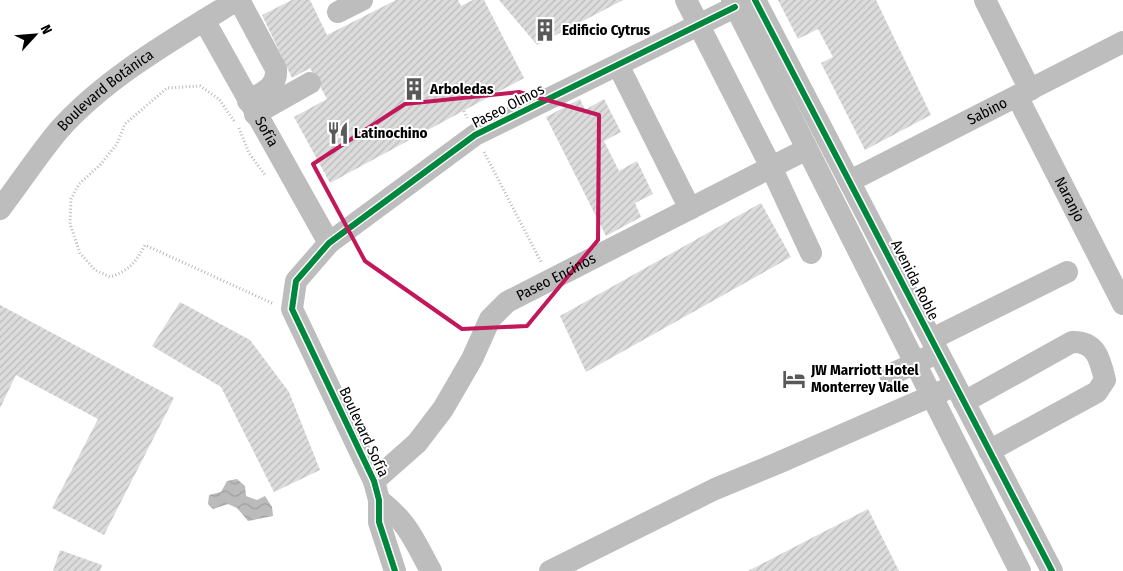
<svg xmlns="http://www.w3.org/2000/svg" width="1123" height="571" viewBox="0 0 1123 571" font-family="'Fira Sans Condensed',sans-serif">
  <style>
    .water { fill: url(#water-waves) }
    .building { fill: url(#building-hatch) }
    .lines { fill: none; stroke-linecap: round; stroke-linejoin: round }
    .path { stroke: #b8b8b8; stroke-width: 3; stroke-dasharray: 1 2.5; stroke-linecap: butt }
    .minor { stroke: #bdbdbd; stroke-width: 22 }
    .cycleway-casing { stroke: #fff; stroke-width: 9 }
    .cycleway { stroke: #00873e; stroke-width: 6 }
    .marked { fill: none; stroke: #c2185b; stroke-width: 4; stroke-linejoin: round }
    .labels { text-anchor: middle; stroke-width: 4; stroke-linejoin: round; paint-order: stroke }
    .poi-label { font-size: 15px; font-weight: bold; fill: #000; stroke: #fff; text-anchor: start }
    .street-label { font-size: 15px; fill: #000; stroke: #fff }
  </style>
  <defs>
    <pattern id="water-waves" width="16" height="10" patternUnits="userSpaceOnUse" patternTransform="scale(1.25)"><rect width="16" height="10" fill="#bbb"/><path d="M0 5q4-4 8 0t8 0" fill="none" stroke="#9f9f9f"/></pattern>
    <pattern id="building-hatch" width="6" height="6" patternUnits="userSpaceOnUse" patternTransform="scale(1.25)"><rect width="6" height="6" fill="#dcdcdc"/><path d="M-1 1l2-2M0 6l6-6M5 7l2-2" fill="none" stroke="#bbb"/></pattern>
  </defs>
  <rect width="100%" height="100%" fill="#fff"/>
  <path class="water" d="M237,479L245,486L246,496L257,500L265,496L272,507L273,516L248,521L237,508L228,504L213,509L208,504L209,495L221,492L227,481Z"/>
  <path class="building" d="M292,0H310L327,35L396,0H458L461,6L473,0H484L524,78L330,183L294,117L327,99L310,68L292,78L262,15Z
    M499,0H623L537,45Z
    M778,0H876L931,115L865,150L821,63L833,57L818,29L798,39Z
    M580,99L585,110L604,99L621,132L604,141L619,171L637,161L653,194L635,203L641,217L606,236L546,117Z
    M761,203L791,257L586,372L560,316Z
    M180,302L250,340L289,392L320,470L274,492L221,387L152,346Z
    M0,305L174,398L104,535L52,508L98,419L16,375L0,408Z
    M868,509L899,571H748Z
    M60,550L102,565L100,571H53Z"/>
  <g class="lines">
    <path class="path" d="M464,111L467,118
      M234,121L219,99L200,86L167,88L125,124L117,144L100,165L79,184L71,199L70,224L80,253L95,270L110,277C129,271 136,262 145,245L274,304
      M239,128L249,153L265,175
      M484,152L541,262"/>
    <g class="minor">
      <path d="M239,0L276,69C278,87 262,93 248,101"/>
      <path d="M686,0L771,167L811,253"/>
      <path d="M732,0L1020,571"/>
      <path d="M755,0L1052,571"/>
      <path d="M985,0L1030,90"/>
      <path d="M338,12L362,0"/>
      <path id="s1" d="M204,20L329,243"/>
      <path d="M618,65L690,209"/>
      <path id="s2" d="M1017,96L1123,304"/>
      <path d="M255,114L310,83"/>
      <path id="s3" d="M850,181L1123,42"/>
      <path id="s4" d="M0,209C20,183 38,155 59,130C106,77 177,37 237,0"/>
      <path d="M932,339L1067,272"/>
      <path d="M890,375L928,357"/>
      <path d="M964,402L1072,342C1096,341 1100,359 1105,380L1097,392L989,451"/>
      <path id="s5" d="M374,481L417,443L443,409L472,359L490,319L507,302L807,149"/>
      <path d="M379,500C408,522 414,540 431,571"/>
      <path d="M395,571L379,522V500L374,481L292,309L296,281L329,243L475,135L735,7"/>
      <path d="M550,571L715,489L778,463L945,390"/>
    </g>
    <defs>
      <path id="cycleway" d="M755,0L1052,571
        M395,571L379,522V500L374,481L292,309L296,281L329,243L475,135L735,7"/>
    </defs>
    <use href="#cycleway" class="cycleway-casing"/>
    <use href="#cycleway" class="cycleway"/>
  </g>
  <path class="marked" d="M519,92L599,115L598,240L527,326L462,329L365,261L313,164L405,104Z"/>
  <defs>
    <symbol id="building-bare" viewBox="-9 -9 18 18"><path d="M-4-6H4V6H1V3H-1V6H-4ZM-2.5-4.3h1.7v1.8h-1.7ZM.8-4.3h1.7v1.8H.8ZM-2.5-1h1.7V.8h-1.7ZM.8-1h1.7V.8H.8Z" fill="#595959" stroke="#fff" stroke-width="2.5" paint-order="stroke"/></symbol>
    <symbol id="restaurant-bare" viewBox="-9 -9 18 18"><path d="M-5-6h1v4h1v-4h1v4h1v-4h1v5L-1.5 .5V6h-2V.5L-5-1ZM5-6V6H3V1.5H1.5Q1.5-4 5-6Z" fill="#595959" stroke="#fff" stroke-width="2.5" paint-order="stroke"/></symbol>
    <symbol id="hotel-bare" viewBox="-9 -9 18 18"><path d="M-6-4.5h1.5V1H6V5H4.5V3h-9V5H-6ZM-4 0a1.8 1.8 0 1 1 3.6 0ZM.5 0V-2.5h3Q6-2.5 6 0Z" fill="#595959" stroke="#fff" stroke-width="2.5" paint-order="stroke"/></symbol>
  </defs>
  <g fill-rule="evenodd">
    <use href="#building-bare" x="529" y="14" width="32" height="32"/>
    <use href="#building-bare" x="398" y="73" width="32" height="32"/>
    <use href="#restaurant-bare" x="322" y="117" width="32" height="32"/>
    <use href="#hotel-bare" x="778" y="363" width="32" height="32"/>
  </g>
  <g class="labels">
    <g class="poi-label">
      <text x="562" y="35">Edificio Cytrus</text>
      <text x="430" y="94">Arboledas</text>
      <text x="354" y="138">Latinochino</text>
      <text x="811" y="375">JW Marriott Hotel<tspan x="811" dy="17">Monterrey Valle</tspan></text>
    </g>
    <g class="street-label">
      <text dy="5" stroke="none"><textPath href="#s4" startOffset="160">Boulevard Botánica</textPath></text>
      <text transform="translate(508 106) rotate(-27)" y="5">Paseo Olmos</text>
      <text dy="5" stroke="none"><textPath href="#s3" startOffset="154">Sabino</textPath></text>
      <text dy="5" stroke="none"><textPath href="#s1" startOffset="128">Sofía</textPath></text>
      <text dy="5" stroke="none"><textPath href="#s2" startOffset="116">Naranjo</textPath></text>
      <text dy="5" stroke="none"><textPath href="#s5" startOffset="281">Paseo Encinos</textPath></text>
      <text transform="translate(915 280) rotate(63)" y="5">Avenida Roble</text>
      <text transform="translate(364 432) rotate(65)" y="5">Boulevard Sofía</text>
    </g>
  </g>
  <g transform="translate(35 35) rotate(64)" stroke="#ffffff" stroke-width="4" paint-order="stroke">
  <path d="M0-4L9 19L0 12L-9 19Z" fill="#000000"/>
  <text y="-8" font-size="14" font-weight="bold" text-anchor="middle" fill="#000000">N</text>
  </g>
</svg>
